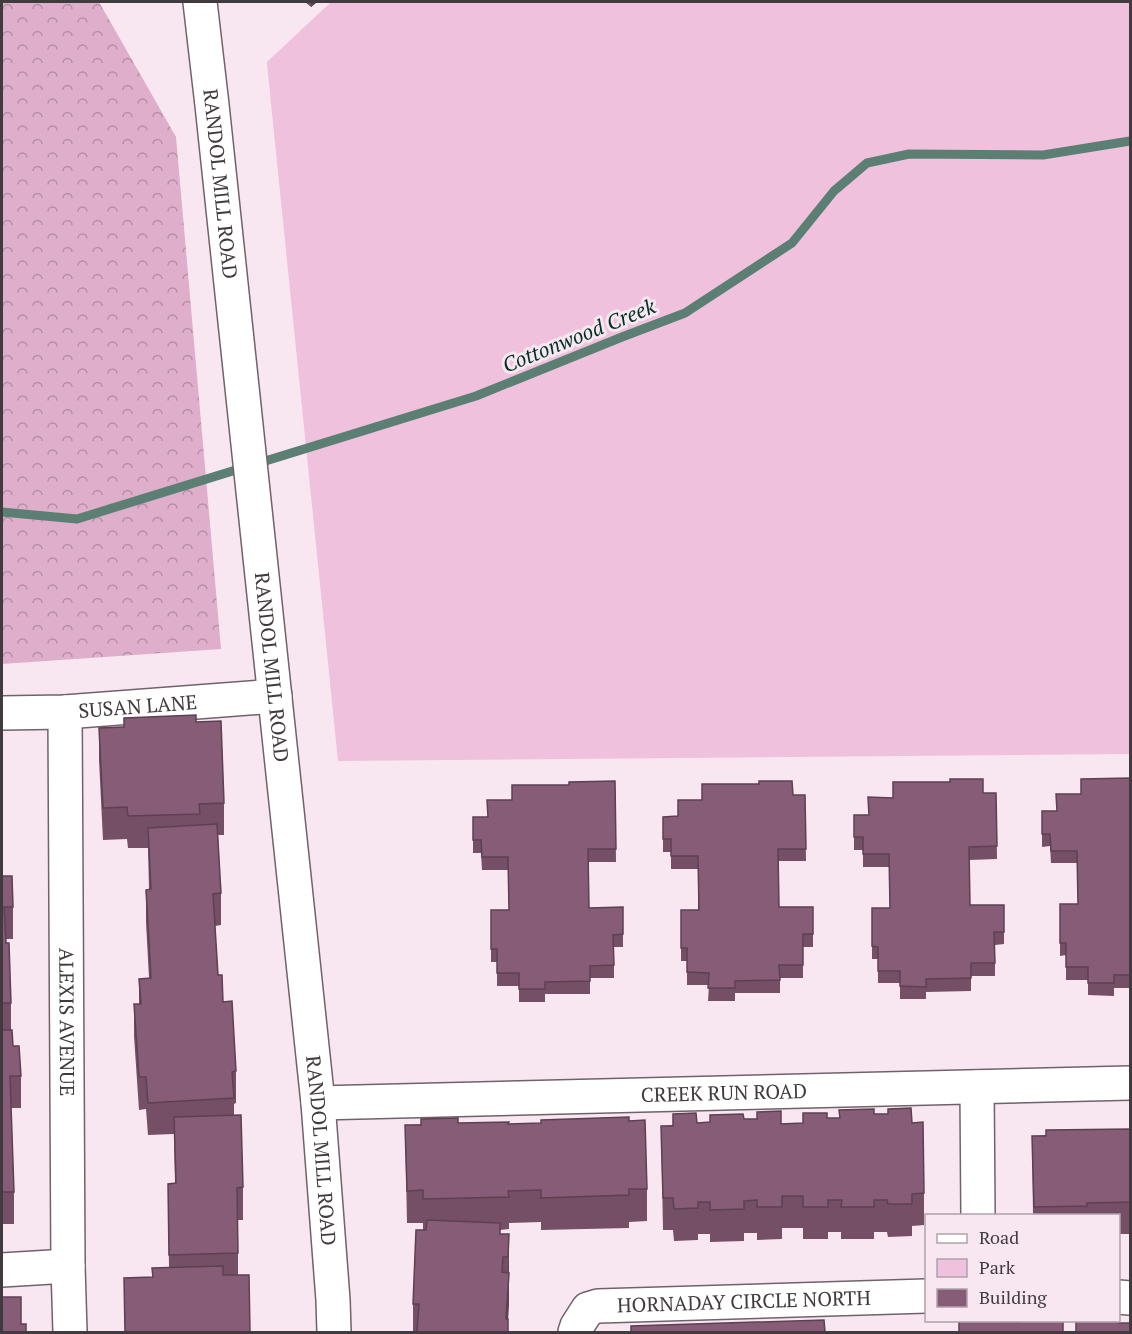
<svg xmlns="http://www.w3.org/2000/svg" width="1132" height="1334" viewBox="0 0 1132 1334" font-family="'PT Serif',serif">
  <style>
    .green { fill: #efc1dc }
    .forest { fill: url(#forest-crowns) }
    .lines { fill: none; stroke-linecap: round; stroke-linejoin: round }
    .stream { stroke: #5b8073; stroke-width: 9 }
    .minor-casing { stroke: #70626a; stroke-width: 36 }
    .minor { stroke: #fff; stroke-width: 33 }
    .wall { fill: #744f65 }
    .shaded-wall { fill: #5e4053 }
    .building { fill: #875c76; stroke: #5e4053; stroke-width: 1.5 }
    .labels { text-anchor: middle; stroke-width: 6; stroke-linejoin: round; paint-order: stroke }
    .street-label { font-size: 20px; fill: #413b3f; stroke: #f8e7f1 }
    .water-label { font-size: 21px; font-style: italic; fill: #003325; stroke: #f8e7f1 }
  </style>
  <defs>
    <pattern id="forest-crowns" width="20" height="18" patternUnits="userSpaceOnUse" patternTransform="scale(1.5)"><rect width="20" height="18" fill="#deaeca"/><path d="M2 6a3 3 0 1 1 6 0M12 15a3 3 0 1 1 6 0" fill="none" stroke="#b68fa5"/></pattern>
  </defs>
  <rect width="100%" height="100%" fill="#f8e7f1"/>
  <path class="green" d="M331,2H1130V754L338,761L267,64V62Z"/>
  <path class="forest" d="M2,2H99L176,137L221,649L2,664Z"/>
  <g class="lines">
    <path class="stream" d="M2,512L77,519L476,396L622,337L685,313L792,243L834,191L867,163L909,154L1043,155L1130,141"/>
    <defs>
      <g id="minor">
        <path id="s1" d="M200,2L212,105L318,1103L333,1300L334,1332"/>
        <path id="s2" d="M65,712L68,1266L70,1332"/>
        <path id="s3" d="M2,713L65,712L275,696"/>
        <path d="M977,1087L978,1216"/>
        <path id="s4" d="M318,1103L1130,1083"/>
        <path d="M2,1270L68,1266"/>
        <path d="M1118,1297L1130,1298"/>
        <path id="s5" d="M575,1332L577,1326L588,1309L598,1306L926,1296"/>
      </g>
    </defs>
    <use href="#minor" class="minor-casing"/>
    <use href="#minor" class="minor"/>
  </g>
  <path class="wall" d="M305,2H317L311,7Z
    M196,722L224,803V835H218L221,893V925L215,926L218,975L236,1071V1103L234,1104V1115L243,1187V1220H238V1275L250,1332H125L124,1278L152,1277L169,1268L168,1184L175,1183L174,1134L148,1135L146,1109L139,1110L134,1036V1004H139V979L149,978L146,922V890L149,889L148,848H128L127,839L103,840L99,760V728Z
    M1131,778V988H1114V996L1088,995V980H1066V955L1060,956V904H1078L1077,863H1051L1050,846L1042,847V811H1056L1081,794Z
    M615,781L616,862H588L589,908L623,907V947H614V978H590V994H545V1002H519V986H497V962H491V910H509L508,870H482L481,853H473V817H487L512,800Z
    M983,793H996L997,859L969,860L970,905H1004V944L995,945V976H971V991L926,992V999H900V983H878V959H872V908H890L889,867H863V850H854V815H869L893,798Z
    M793,795H805L806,861H778L779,907H813V947H803V978H780V993H735V1001H708L709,985H687V961H681V910H698V869H671V852H663V817L678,816L702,800Z
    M2,876L13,907V939H5L11,1003V1030L13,1046L21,1076V1108H11L14,1192V1224H2Z
    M874,1114L912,1123L924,1193V1225L912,1226V1236L888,1237L887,1232H874V1239H841V1232H828V1239H803V1228H782V1239L757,1240V1233H744V1241L710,1242V1234H698V1240L674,1241L673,1230H663L661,1126L744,1119L781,1124L803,1123L827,1118H839Z
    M629,1121L647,1189V1221L629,1222V1228L541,1230V1222L509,1223V1229L500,1230V1234H509L508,1332H413V1304L423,1230V1223H407L405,1125L458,1123L509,1124Z
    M1131,1129V1234H1119V1215H1033L1032,1136Z"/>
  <path class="shaded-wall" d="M311,2H317L311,7Z
    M509,1234V1305L507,1332H506Z"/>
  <path class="building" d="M196,715V722L221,721L224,803L199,804L200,814L128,816L127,807L103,808L99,728L124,727V718Z
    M1131,778V975H1114V983H1088V967H1066V943H1060V904H1078L1077,851H1051L1050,834H1042V811H1057L1056,794H1081V779Z
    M950,779H983V793H996L997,846L969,847L970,905H1004V932H994L995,963H971V978L926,979V987L900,986V971H878V947L872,946V908H890L889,854H863V837H854V815H869L868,797L893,798V782H950Z
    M615,781L616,849H588L589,908L623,907V934L613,935L614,965L590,966V981L545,982V989H519V973H497V949H491V910H509L508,857H482L481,840H473V817H488L487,800H512V785H569V782Z
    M759,781H792L793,795H805L806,849H778L779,907H813V934H803V965H779L780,980L735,981V988H708L709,973L687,972V948H681V910H699L698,856H671V839H663V817L678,816V800H702V784H759Z
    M217,824L221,893L213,894L218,975H222L223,1002L232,1001L236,1071L232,1072L234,1098L148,1103L146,1077H139L134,1004H141L139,979L151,978L146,890L151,889L148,828Z
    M2,876H12L13,907H4L6,943H9L11,1003H2Z
    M2,1030H12L13,1046H19L21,1076H10L14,1192H2Z
    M911,1108L912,1123L923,1122L924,1193L912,1194V1204H888L887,1200H874V1207H841L842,1200H828V1207H803V1196H782V1207H757V1200L744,1201V1209L710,1210V1202H698V1208L674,1209L673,1198H663L661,1126H673V1114L696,1113L697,1123L710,1122V1115L743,1114L744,1119H757V1112L781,1111V1124L803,1123V1113H827V1118H840L839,1110L874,1109V1114H888V1109Z
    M241,1115L243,1187L237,1188L238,1253L169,1255L168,1184L176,1183L174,1117Z
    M629,1117V1121L645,1120L647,1189H629V1195L541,1198V1190L508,1191L509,1197L423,1199V1190L407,1191L405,1125H421V1119L458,1118V1123L509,1122L508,1124L541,1123V1120Z
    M1131,1129V1202L1087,1203V1206L1034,1207L1032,1136H1046V1130Z
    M427,1220L500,1223V1234H509L508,1257H503L502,1272L509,1273L506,1319H508V1332H417L419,1304H413L416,1230H426Z
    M223,1266V1275H249L250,1332H125L124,1278L153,1277L152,1268Z
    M2,1297H21V1324H26V1332H2Z
    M1119,1317V1323H1131V1332H1076V1320H1119Z
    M824,1320L825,1332H631V1326Z
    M959,1320H1002V1322H1020V1320H1063V1332H959Z"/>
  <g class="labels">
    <g class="street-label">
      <text dy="7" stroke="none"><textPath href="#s1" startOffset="183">RANDOL MILL ROAD</textPath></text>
      <text dy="7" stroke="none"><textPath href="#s1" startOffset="669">RANDOL MILL ROAD</textPath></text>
      <text dy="7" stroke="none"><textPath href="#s3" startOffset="136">SUSAN LANE</textPath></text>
      <text dy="7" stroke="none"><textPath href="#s2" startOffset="310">ALEXIS AVENUE</textPath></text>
      <text dy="7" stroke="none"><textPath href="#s4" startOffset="406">CREEK RUN ROAD</textPath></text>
      <text dy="7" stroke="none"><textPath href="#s1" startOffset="1155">RANDOL MILL ROAD</textPath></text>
      <text dy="7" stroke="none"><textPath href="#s5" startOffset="183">HORNADAY CIRCLE NORTH</textPath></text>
    </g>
    <g class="water-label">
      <text transform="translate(579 336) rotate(-22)" y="7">Cottonwood Creek</text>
    </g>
  </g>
  <rect width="1132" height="1334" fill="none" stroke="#413b3f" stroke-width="6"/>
  <rect x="925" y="1214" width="195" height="108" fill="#f8e7f1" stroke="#afa2aa" stroke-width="1.5"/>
  <rect x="937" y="1234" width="30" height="9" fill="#ffffff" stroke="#afa2aa" stroke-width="1.5"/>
  <text x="979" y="1244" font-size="18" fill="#413b3f">Road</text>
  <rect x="937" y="1259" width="30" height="18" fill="#efc1dc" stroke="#afa2aa" stroke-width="1.5"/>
  <text x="979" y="1274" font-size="18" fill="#413b3f">Park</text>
  <rect x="937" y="1289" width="30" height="18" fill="#875c76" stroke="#afa2aa" stroke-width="1.5"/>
  <text x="979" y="1304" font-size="18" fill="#413b3f">Building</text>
</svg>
